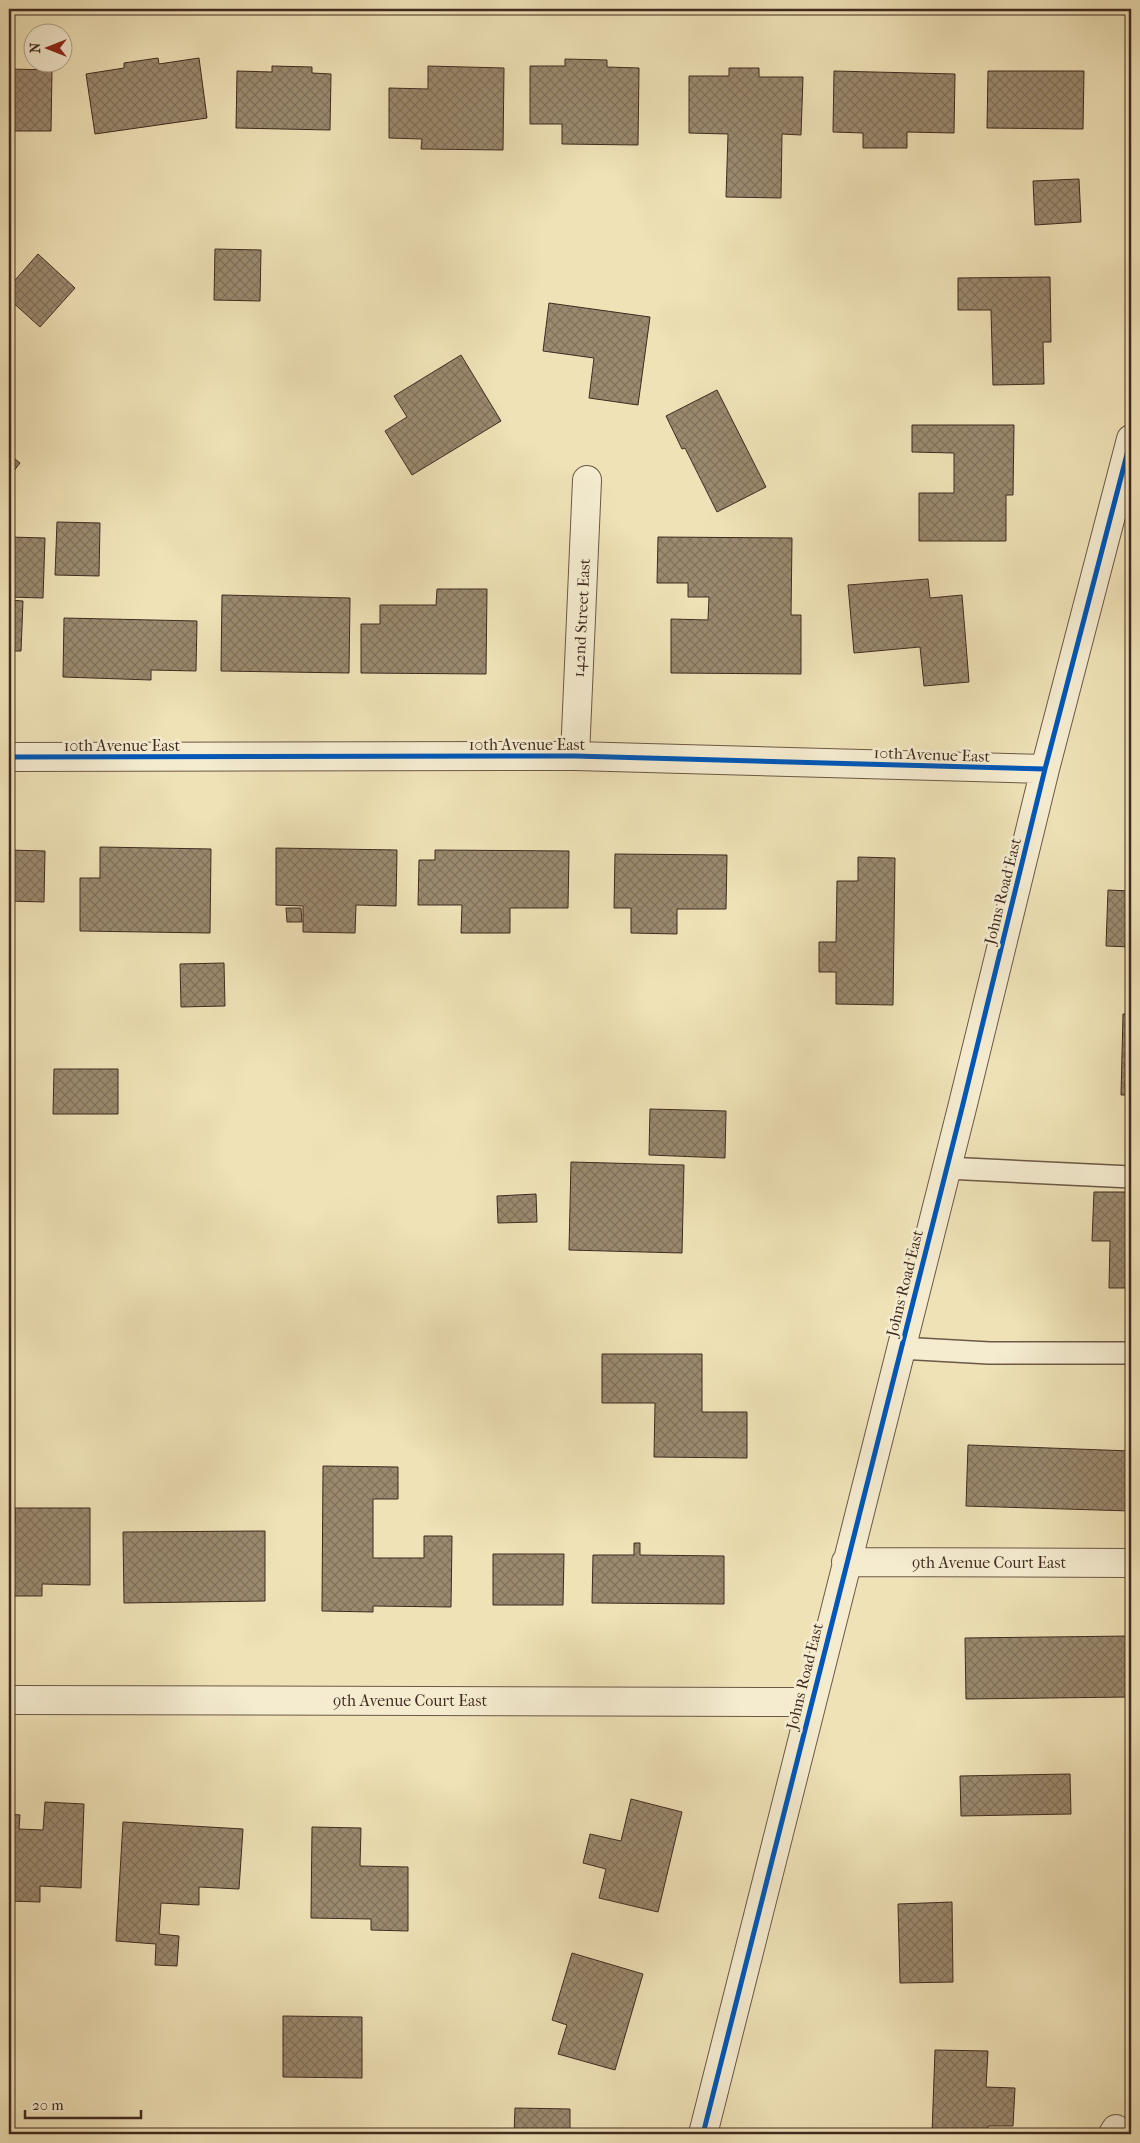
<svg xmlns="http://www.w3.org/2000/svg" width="1140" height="2143" viewBox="0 0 1140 2143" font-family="'IM FELL French Canon',serif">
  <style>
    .building { fill: url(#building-cross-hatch); stroke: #402a20 }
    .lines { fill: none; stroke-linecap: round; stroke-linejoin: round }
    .service-casing { stroke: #6c5846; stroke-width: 24 }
    .minor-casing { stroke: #6c5846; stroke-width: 30 }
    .service { stroke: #f5ecd0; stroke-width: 21 }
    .minor { stroke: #f5ecd0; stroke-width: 28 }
    .cycleway-casing { stroke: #f5ecd0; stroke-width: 8 }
    .cycleway { stroke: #0057b8; stroke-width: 5 }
    .labels { text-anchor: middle; stroke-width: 5; stroke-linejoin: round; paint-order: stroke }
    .street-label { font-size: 16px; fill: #402a20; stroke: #f5ecd0 }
  </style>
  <defs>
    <pattern id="building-cross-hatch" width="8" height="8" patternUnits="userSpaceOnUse" patternTransform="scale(1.25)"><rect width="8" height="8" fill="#9b8a6f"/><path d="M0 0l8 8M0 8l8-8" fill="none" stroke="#80715b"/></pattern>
  </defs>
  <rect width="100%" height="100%" fill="#efe2b7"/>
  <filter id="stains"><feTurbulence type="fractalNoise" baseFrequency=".004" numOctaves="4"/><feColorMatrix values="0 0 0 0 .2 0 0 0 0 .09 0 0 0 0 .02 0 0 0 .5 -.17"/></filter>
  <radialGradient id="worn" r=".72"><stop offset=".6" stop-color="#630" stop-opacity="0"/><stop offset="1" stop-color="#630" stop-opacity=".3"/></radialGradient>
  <path class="building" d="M158,58L159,64L199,58L207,118L95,134L86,74L124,68V63Z
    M565,59L607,60V67L639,68L638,145L562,144V124H530V66H565Z
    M272,66L312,67V73L331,74L330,130L236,128L237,71L272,72Z
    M428,66L504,68L503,150L421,149L422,139L389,138V88L428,89Z
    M729,68H759V77H803L801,135L782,134L781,198L726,197L728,134L689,133V76H729Z
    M9,69L52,70L51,131H9Z
    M834,71L955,74L954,133L907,132V148H863V133L833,132Z
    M988,71H1084L1083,129L987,128Z
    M1079,179L1081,222L1035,225L1033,181Z
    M215,249L261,250L260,301L214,300Z
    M38,254L75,288L40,327L9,299V287Z
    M1050,277L1051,342H1043L1044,384L993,385L991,310H958V278Z
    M549,303L650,317L638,405L589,398L594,358L543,351Z
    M461,355L501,421L412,475L385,431L407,417L394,396Z
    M717,390L766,487L717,512L685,448L682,449L666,416Z
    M912,425H1014L1013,495H1006V541H919V493H954V453L912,452Z
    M9,454L20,463L9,477Z
    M57,522L100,523L99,576L55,575Z
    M9,537L45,538L43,598L9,597Z
    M658,537L792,538L791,615H801V674L671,673V619L708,620L709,597H688V583H657Z
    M928,579L930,598L962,595L969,682L924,686L920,647L854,653L848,585Z
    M437,589H487L486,674L361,673V624H380V605H436Z
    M222,595L350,598L349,673L221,671Z
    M9,600L23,601L21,651H9Z
    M64,618L197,621L196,671L151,670V680L63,677Z
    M100,847L211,849L210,933L80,931V878H100Z
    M276,848L397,850L396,906L356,905L355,933L303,932V906L276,905Z
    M9,850L45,851L44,902L9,901Z
    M435,850L569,851L568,908H510V933H461L462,905H418L419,860H435Z
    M615,854L727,855L726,909H677V934L631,933V908H614Z
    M858,857L895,858L893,1005L836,1004V972H819V942H836L837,881H858Z
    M1108,890L1131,891V947L1106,946Z
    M286,908H301L302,922H287Z
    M224,963L225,1006L181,1007L180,964Z
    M1123,1014H1131V1132H1126L1127,1095H1121Z
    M54,1069H118V1114H53Z
    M650,1109L726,1111L725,1158L649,1155Z
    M571,1162L684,1165L682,1253L569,1250Z
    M1094,1192H1131V1288H1109L1110,1241H1092Z
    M536,1194L537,1222L498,1223L497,1196Z
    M602,1354H702V1412H747V1458L654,1457L655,1403H602Z
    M968,1445L1131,1451V1511L966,1506Z
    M323,1466L398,1467V1499H373V1558H424V1536H452L451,1607L373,1606V1612L322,1611Z
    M15,1508H90V1585L42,1584V1596H9V1523H15Z
    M265,1531V1601L124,1603L123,1532Z
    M634,1543H640V1555L724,1556V1604L592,1603L593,1555H634Z
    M493,1554H564L563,1605H493Z
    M1131,1636V1697L966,1699L965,1638Z
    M1070,1774L1071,1814L961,1816L960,1776Z
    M631,1799L682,1812L658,1912L599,1898L606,1869L583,1863L590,1834L621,1841Z
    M45,1802L84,1804L81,1888L40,1886V1902L9,1901V1814L20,1815L19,1829L43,1830Z
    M123,1822L243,1829L239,1889L199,1887V1905L161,1903L159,1934L179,1936L177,1966L155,1965L156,1944L116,1941Z
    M312,1827L361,1828L360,1866L408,1867V1931L371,1930V1919L311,1918Z
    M952,1902L953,1982L900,1983L898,1904Z
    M572,1953L643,1974L615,2070L558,2054L567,2025L552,2020Z
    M283,2016L362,2017V2078L283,2077Z
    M935,2050L988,2051L986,2087L1015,2088L1013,2126H988L987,2134H932Z
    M515,2108L570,2109V2134H514Z
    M303,2130L425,2133V2134H303Z"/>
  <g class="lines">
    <defs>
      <path id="service" d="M946,1168L1131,1177
        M900,1348L989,1353H1131"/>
      <path id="minor" d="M575,756L587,480
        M9,757L575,756L1045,769
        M846,1562L1131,1563
        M9,1700L810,1702
        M703,2134L962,1108L1045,769L1131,439
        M1113,2134L1116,2129"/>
    </defs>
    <use href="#service" class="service-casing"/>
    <use href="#minor" class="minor-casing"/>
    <use href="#service" class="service"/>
    <use href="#minor" class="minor"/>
    <defs>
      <path id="cycleway" d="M9,757L575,756L1045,769
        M703,2134L962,1108L1045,769L1131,439"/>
    </defs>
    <use href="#cycleway" class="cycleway-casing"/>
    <use href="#cycleway" class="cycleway"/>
  </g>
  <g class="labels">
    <g class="street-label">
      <text transform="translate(581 618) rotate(-87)" y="6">142nd Street East</text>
      <text x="527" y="750">10th Avenue East</text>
      <text x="122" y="751">10th Avenue East</text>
      <text transform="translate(932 754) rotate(2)" y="6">10th Avenue East</text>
      <text transform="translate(1002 891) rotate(-76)" y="6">Johns Road East</text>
      <text transform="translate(904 1283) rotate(-76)" y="6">Johns Road East</text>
      <text x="989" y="1568">9th Avenue Court East</text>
      <text transform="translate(804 1676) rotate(-76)" y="6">Johns Road East</text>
      <text x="410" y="1706">9th Avenue Court East</text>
    </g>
  </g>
  <rect width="1140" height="2143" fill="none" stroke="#efe2b7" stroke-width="30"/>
  <rect x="10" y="10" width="1120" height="2123" fill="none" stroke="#402a20" stroke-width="2.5"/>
  <rect x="15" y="15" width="1110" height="2113" fill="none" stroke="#402a20"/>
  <g transform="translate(48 48) rotate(270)"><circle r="24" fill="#f5ecd0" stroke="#ad9e8a"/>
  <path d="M0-4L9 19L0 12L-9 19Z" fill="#8f2418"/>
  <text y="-8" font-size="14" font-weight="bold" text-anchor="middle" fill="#402a20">N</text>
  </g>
  <path d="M25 2110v8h116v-8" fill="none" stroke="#402a20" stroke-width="2.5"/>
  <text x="32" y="2110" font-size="15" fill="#402a20" stroke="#f5ecd0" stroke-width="4" paint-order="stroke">20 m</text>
  <rect width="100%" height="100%" filter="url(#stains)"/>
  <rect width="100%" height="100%" fill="url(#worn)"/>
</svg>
